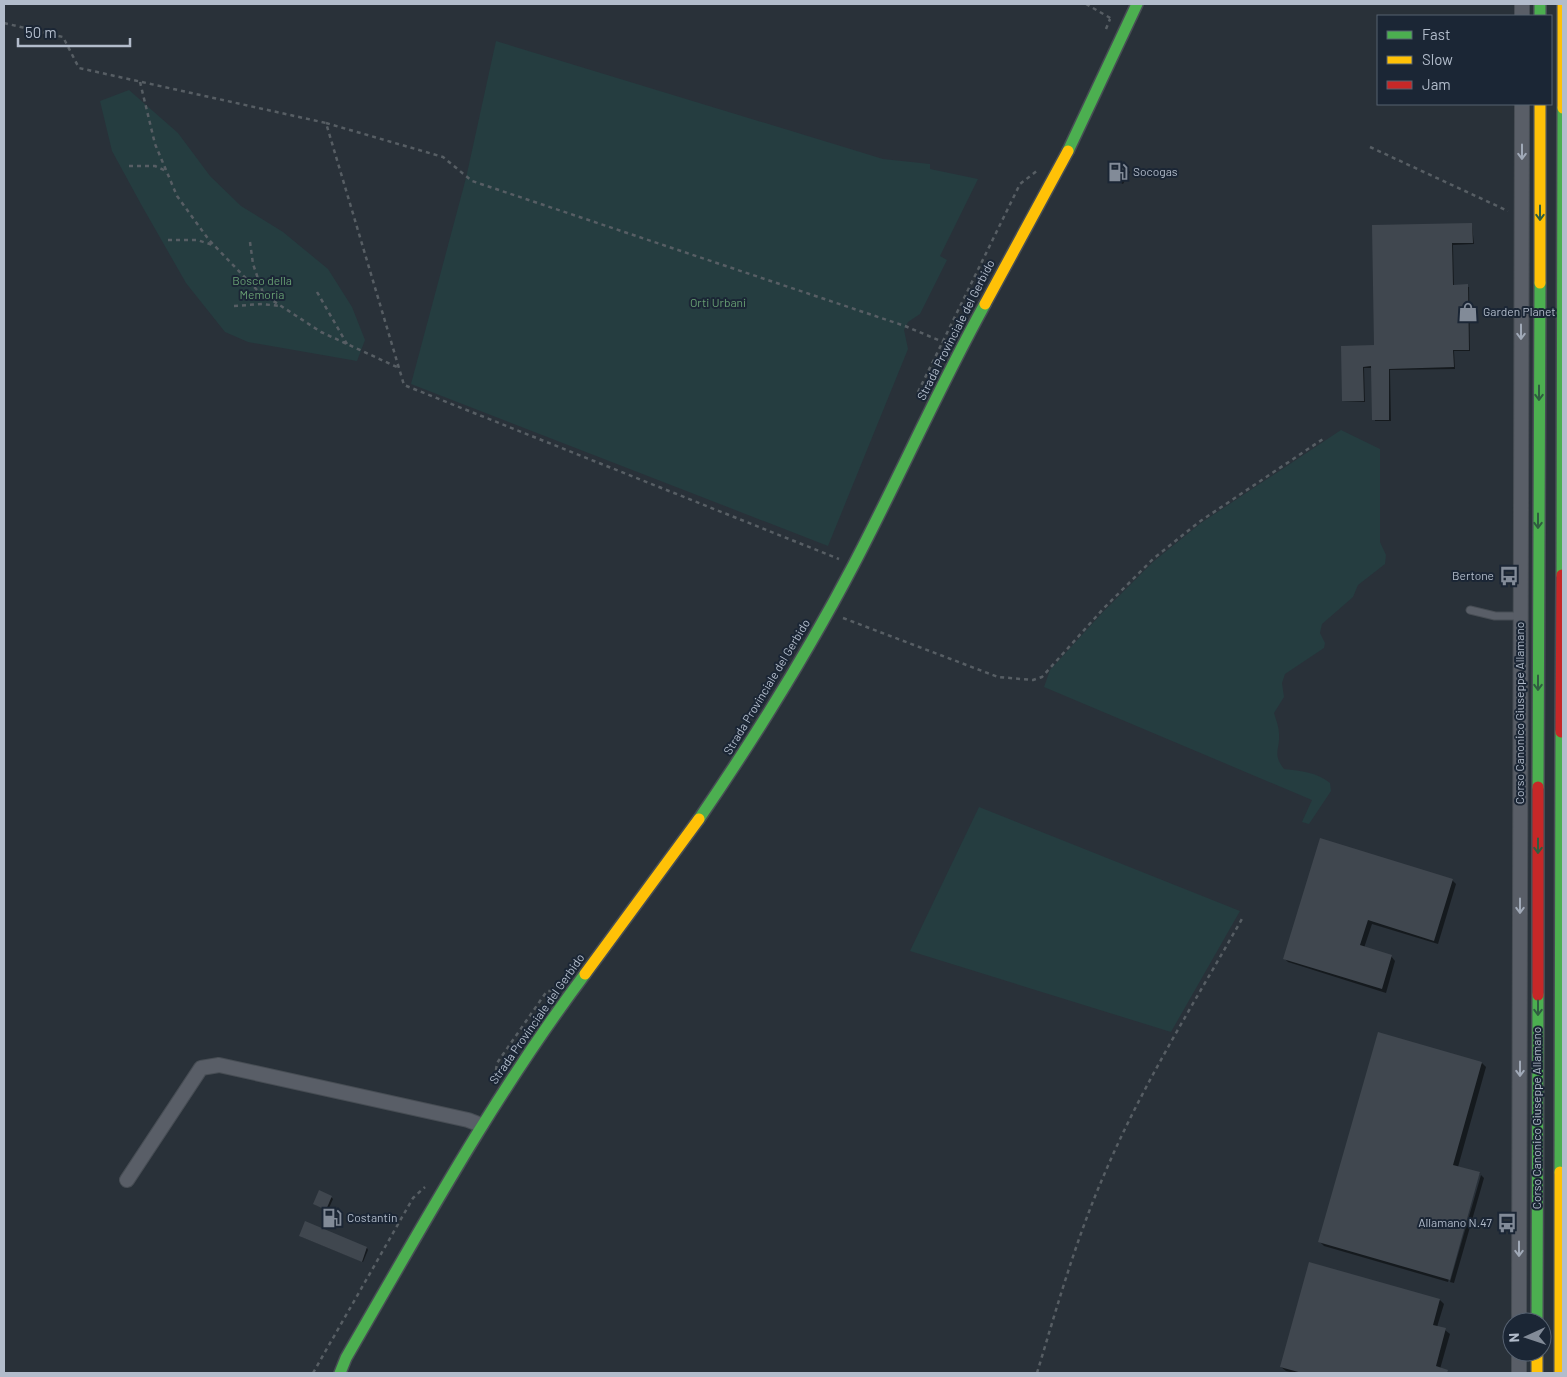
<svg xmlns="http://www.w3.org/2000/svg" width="1567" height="1377" viewBox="0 0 1567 1377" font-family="Barlow,sans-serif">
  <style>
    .green { fill: #253d40 }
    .shadow { fill: #0007 }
    .building { fill: #40474f }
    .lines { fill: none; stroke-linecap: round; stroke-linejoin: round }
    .lane-casing { stroke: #474d54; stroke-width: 9 }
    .street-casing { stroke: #474d54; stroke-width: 16 }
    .fast-casing { stroke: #474d54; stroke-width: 14 }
    .slow-casing { stroke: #474d54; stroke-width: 14 }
    .jam-casing { stroke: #474d54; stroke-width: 14 }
    .path { stroke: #575e64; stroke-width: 2.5; stroke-dasharray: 4 4; stroke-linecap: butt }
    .lane { stroke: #595e67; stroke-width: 7 }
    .street { stroke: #595e67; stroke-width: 14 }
    .fast { stroke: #4caf50; stroke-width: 11 }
    .slow { stroke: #ffc107; stroke-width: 11 }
    .jam { stroke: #c62828; stroke-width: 11 }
    .oneway { stroke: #a0a9b7 }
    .oneway2 { stroke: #2f5d40 }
    .labels { text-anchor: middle; stroke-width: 4; stroke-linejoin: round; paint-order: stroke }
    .poi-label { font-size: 12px; fill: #b2bccb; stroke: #1b2635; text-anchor: start }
    .park-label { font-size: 12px; fill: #679e72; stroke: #1b2635 }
    .street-label { font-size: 12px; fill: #b2bccb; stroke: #1b2635 }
  </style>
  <rect width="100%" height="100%" fill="#293139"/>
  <path class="green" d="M496,41L883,159L930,164V169L978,179L940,256L947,260L920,314L908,322L904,330L908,349L828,546L411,384L466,178Z
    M129,90L178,133L210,176L241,206L283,232L328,269L352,307L365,340L357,361L248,342L225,332L186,283L142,206L112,151L100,101Z
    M1341,430L1380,449V542L1386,555L1385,564L1358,585L1353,597L1322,624L1320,633L1325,643L1324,648L1285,674L1282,683L1284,697L1274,713C1276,720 1279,727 1279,734C1280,750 1272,754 1284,769C1302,771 1316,772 1330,783L1331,791L1309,824L1302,822L1312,800L1044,687L1050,670L1103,612L1153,562L1201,523Z
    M979,807L1240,911L1171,1032L910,951Z"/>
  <path class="shadow" d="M1128,170L1130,172L1123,184L1111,177Z
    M1472,225L1474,244L1453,245L1454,286L1469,287L1470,351H1454L1455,369L1390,370L1391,421H1375L1372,368H1364L1365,402L1343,401L1342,347L1376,346L1374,226Z
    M1452,880L1456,884L1438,944L1372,924L1364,948L1391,956L1395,961L1386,993L1288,962L1284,958Z
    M1482,1063L1486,1067L1458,1167L1481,1174H1479L1448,1282L1324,1246L1320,1242Z
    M1481,1175L1484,1178L1454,1283L1450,1282Z
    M331,1197L333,1199L328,1210L316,1205Z
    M306,1223L367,1248L368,1250L363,1262L302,1237Z
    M1440,1300L1444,1304L1437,1327L1445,1330L1450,1334L1440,1369L1449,1373H1294L1286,1371L1281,1367Z"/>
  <path class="building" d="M1116,162L1129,169L1121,183L1108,175Z
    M1472,223L1473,243H1452L1453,285L1468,284L1469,350H1453L1454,367L1389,369V420H1372L1371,366L1363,367L1364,401H1342L1341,346L1374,345L1372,225Z
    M1320,838L1453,879L1434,941L1368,920L1360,945L1392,955L1382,989L1283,959Z
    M1378,1032L1482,1062L1453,1165L1480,1172L1450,1280L1318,1242Z
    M319,1190L332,1196L326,1210L313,1204Z
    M305,1221L367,1247L362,1262L299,1236Z
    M1309,1262L1440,1299L1433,1325L1446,1328L1436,1366L1448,1370L1447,1373H1302L1280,1367Z"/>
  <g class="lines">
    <defs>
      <path id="lane" d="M1470,610L1495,616H1520"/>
      <path id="street" d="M1522,16V4
        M127,1180L201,1068L219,1065L468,1120L481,1125
        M1519,1322L1522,104
        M1519,1373V1352"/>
      <path id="fast" d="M1540,4V16
        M1068,151L1137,4
        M1562,575L1563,108
        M1538,787L1540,283
        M699,819C755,737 808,652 854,564C899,478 938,389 985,304
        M1560,1172L1561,732
        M1537,1322L1538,995
        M340,1373L346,1358C422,1227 494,1095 585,974"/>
      <path id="slow" d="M1563,108V4
        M1540,283V104
        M985,304L1068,151
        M585,974L699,819
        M1537,1352V1373
        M1560,1373V1172"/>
      <path id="jam" d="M1561,732L1562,575
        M1538,995V787"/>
    </defs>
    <use href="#lane" class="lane-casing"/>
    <use href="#street" class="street-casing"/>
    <use href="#fast" class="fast-casing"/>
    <use href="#slow" class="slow-casing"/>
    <use href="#jam" class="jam-casing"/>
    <path class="path" d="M1086,4L1112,19
      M4,23L63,37L79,68L326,123L404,385L839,559
      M1106,29L1110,19
      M140,82L155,144L177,196L209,240L258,291L321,332L399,368
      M326,123L443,157L472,181L905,326L943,342
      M1370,147L1508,211
      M129,166H155L166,171
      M168,240H197L213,245
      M250,242L253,264L263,293
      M317,292L347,344
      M234,306L262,304L280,306
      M918,392L1020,184L1038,170
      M843,618L998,677L1033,680L1042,677L1103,609L1153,559L1199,522L1323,439
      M496,1070L497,1063L547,991H552
      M313,1373L413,1198L425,1187
      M1037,1373C1057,1307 1076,1239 1104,1175C1142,1085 1195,1002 1243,917"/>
    <use href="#lane" class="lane"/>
    <use href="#street" class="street"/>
    <use href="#fast" class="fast"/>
    <use href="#slow" class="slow"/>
    <use href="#jam" class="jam"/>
  </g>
  <defs><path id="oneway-shaft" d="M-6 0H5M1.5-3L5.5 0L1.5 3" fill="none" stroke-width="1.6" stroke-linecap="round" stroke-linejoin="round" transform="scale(1.25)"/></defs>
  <g class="oneway">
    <use href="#oneway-shaft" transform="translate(1522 152) rotate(90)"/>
    <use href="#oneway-shaft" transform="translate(1521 332) rotate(90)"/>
    <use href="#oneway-shaft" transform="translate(1520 906) rotate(90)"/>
    <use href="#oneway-shaft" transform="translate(1520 1069) rotate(90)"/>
    <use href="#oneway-shaft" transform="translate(1519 1249) rotate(90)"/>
  </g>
  <g class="oneway2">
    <use href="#oneway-shaft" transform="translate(1540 213) rotate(90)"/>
    <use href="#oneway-shaft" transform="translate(1539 393) rotate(90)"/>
    <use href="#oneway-shaft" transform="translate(1538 521) rotate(90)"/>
    <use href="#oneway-shaft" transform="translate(1538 683) rotate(90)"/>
    <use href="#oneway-shaft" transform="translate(1538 846) rotate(90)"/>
    <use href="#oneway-shaft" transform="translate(1538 1008) rotate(90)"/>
  </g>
  <defs>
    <symbol id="fuel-bare" viewBox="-9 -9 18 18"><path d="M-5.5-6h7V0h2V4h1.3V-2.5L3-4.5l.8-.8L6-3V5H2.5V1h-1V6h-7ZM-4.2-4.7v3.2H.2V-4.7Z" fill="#828b98" stroke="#1b2635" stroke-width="2.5" paint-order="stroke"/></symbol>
    <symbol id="shop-bare" viewBox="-9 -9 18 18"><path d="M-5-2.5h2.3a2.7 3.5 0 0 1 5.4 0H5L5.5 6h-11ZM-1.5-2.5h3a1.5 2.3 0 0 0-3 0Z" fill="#828b98" stroke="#1b2635" stroke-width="2.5" paint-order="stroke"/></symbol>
    <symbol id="bus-bare" viewBox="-9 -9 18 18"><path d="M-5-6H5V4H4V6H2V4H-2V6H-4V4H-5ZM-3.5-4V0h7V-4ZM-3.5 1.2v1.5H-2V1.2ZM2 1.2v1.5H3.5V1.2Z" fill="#828b98" stroke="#1b2635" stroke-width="2.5" paint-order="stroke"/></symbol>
  </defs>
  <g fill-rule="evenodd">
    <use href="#fuel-bare" x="1104" y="158" width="28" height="28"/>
    <use href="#shop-bare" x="1454" y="298" width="28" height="28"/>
    <use href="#bus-bare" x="1495" y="562" width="28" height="28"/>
    <use href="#fuel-bare" x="318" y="1204" width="28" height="28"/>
    <use href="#bus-bare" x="1493" y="1209" width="28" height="28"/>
  </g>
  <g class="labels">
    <g class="poi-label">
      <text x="1133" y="176">Socogas</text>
      <text x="1483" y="316">Garden Planet</text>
      <text x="1494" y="580" text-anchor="end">Bertone</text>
      <text x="347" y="1222">Costantin</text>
      <text x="1492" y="1227" text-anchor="end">Allamano N.47</text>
    </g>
    <g class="park-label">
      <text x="262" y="285">Bosco della<tspan x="262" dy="14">Memoria</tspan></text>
      <text x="718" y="307">Orti Urbani</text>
    </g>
    <g class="street-label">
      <text transform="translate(956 330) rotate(-63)" y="4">Strada Provinciale del Gerbido</text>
      <text transform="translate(767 687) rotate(-59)" y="4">Strada Provinciale del Gerbido</text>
      <text transform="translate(1520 713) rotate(-90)" y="4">Corso Canonico Giuseppe Allamano</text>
      <text transform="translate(537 1019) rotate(-55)" y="4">Strada Provinciale del Gerbido</text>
      <text transform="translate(1537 1118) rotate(-90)" y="4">Corso Canonico Giuseppe Allamano</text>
    </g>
  </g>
  <rect width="1567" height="1377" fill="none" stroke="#b2bccb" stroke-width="10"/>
  <rect x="1377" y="15" width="175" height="90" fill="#1b2635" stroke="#576271"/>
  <rect x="1387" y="31" width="25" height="8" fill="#4caf50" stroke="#576271"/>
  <text x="1422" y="40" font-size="15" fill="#b2bccb">Fast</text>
  <rect x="1387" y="56" width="25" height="8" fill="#ffc107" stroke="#576271"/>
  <text x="1422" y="65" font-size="15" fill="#b2bccb">Slow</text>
  <rect x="1387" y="81" width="25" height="8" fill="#c62828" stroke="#576271"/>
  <text x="1422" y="90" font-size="15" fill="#b2bccb">Jam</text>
  <g transform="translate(1527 1337) rotate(267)"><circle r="24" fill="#1b2635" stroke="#576271"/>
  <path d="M0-4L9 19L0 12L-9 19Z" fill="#828b98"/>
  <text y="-8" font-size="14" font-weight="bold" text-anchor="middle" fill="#b2bccb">N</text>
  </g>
  <path d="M18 38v8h112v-8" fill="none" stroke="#b2bccb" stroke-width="2.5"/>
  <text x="25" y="38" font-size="15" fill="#b2bccb" stroke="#1b2635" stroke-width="4" paint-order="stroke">50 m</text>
</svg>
